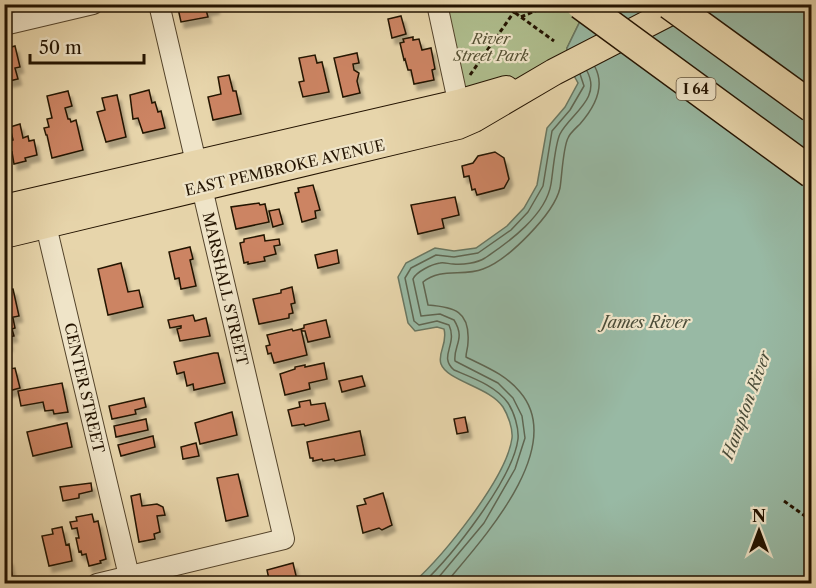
<svg xmlns="http://www.w3.org/2000/svg" width="816" height="588" viewBox="0 0 816 588" font-family="'Libre Caslon Text',serif">
  <style>
    .green { fill: #afbe8e; stroke: #696847; stroke-width: 1.5 }
    .water { fill: #98b9a4; stroke: #697762; stroke-width: 1.5 }
    .lines { fill: none; stroke-linecap: round; stroke-linejoin: round }
    .shore { stroke: #5e6652; stroke-width: 1.5 }
    .building { fill: #cc8464; stroke: #231300; stroke-width: 1.5; filter: url(#shadow) }
    .minor-casing { stroke: #54442b; stroke-width: 22 }
    .major-casing { stroke: #231300; stroke-width: 28 }
    .path { stroke: #231300; stroke-width: 3; stroke-dasharray: 4.5 3; stroke-linecap: butt }
    .minor { stroke: #efe4c8; stroke-width: 20 }
    .major { stroke: #e7d5ab; stroke-width: 26 }
    .highway-bridge-casing { stroke: #231300; stroke-width: 33; stroke-linecap: butt }
    .highway-bridge { stroke: #e7d5ab; stroke-width: 30 }
    .labels { text-anchor: middle; stroke-width: 4.5; stroke-linejoin: round; paint-order: stroke }
    .shield { fill: #efe4c8; stroke: #60523c; stroke-width: 1.5 }
    .shield-label { font-size: 14px; font-weight: bold; fill: #231300 }
    .park-label { font-size: 15px; font-style: italic; fill: #544f32; stroke: #efe4c8 }
    .street-label { font-size: 15px; fill: #231300; stroke: #efe4c8 }
    .water-label { font-size: 16px; font-style: italic; fill: #4c4d39; stroke: #efe4c8 }
  </style>
  <defs>
    <filter id="shadow"><feDropShadow dx="3.5" dy="6" stdDeviation="1.5" flood-color="#0004"/></filter>
  </defs>
  <rect width="100%" height="100%" fill="#e7d5ab"/>
  <filter id="stains"><feTurbulence type="fractalNoise" baseFrequency=".00333" numOctaves="4"/><feColorMatrix values="0 0 0 0 .2 0 0 0 0 .09 0 0 0 0 .02 0 0 0 .5 -.17"/></filter>
  <radialGradient id="worn" r=".72"><stop offset=".6" stop-color="#630" stop-opacity="0"/><stop offset="1" stop-color="#630" stop-opacity=".3"/></radialGradient>
  <path class="green" d="M436,5H588L567,48L566,61L458,104Z"/>
  <path class="water" d="M588,5H811V583H413C443,556 507,478 512,438C513,429 508,415 503,407C490,387 447,381 441,364C437,353 448,344 444,329L437,327L415,331L408,323L398,277L406,263L435,248L454,251L476,248L507,226L524,208L537,185L547,128L565,107L578,83L566,61L567,48Z"/>
  <g class="lines">
    <path class="shore" d="M422,584C452,556 513,479 518,439C519,428 514,412 508,403C496,386 473,378 454,370C438,356 458,345 449,325L437,321L419,325L414,321L405,278L411,268L436,255L454,257L478,253L511,230L528,212L543,186L552,131L570,110L584,86L580,74
      M433,584L484,523L515,469L525,438L522,416L513,398L498,383L455,361C453,346 466,339 454,320L440,314L421,316L413,279C416,272 432,264 440,263C444,262 449,264 453,264C463,265 477,263 485,258C509,242 546,215 551,184C553,172 555,144 560,134C570,114 602,99 587,71
      M445,584C480,542 568,448 520,392C505,374 486,367 466,357C466,352 468,348 468,342C470,311 454,307 428,305L423,282C441,267 463,277 483,269C508,260 554,214 560,188C562,175 563,148 568,138C570,133 576,128 580,124C594,108 606,88 595,67"/>
  </g>
  <path class="building" d="M177,4H215L216,8L206,10L208,17L181,22Z
    M401,16L406,34L392,38L388,19Z
    M413,37V40L419,39L422,50L431,48L435,69L432,70L434,80L414,84L411,70H408L405,59L404,60L400,43L404,42L403,39Z
    M15,46L20,67L15,68L18,79L9,81L4,62V49Z
    M357,53L359,63L353,64L354,70L359,73L357,81L360,93L343,97L334,58Z
    M315,55L317,63L322,62L329,92L303,97L299,82L304,81L299,58Z
    M229,75L233,91H236L241,114L213,120L208,97L221,94L218,77Z
    M149,90L152,103L155,102L158,112L161,111L165,128L143,133L138,118L133,119L130,95Z
    M68,91L72,106L65,108L68,119H70L71,122L76,120L83,150L52,158L47,135H46L44,128L49,127L47,119L52,118L47,96Z
    M117,95L126,137L106,142L97,112L105,110L102,98Z
    M20,124L23,138L28,136L29,141L34,140L37,155L25,158L26,161L14,164L12,152L9,153L6,142L13,140L10,127Z
    M495,152L504,158L509,179L504,188L477,195L475,189L472,190L469,176L464,177L462,166L473,163L478,156Z
    M313,185L320,210L315,211L316,218L302,222L295,193L299,192L298,188Z
    M455,197L459,215L442,219L444,228L418,234L411,205Z
    M259,203L260,205L265,204L269,222L236,229L231,207Z
    M279,209L283,224L273,227L269,211Z
    M264,235L265,241L279,239L280,245L274,246L276,254L264,257L265,261L248,264V262L244,263L240,243L244,242V239Z
    M190,247L193,259L190,260L196,286L181,289L179,278L175,279L169,252Z
    M337,250L339,263L318,268L315,255Z
    M121,263L128,292L139,290L143,307L108,315L98,269Z
    M292,287L295,303L291,304L293,313L289,314V318L259,324L253,299L281,293V290Z
    M13,289L19,316L9,318H13L15,328L12,329L14,336L8,337L9,345L4,346V290Z
    M193,315L195,321L206,318L210,336L180,341L177,329L181,328V326L170,328L168,320Z
    M326,320L330,337L308,342L305,331H302L301,329L304,328V325Z
    M292,329L293,331L301,329L307,355L274,363L271,353L268,354L266,346L270,345L267,335Z
    M214,353H218L225,383L194,390L193,384L187,386L184,372L177,374L174,362Z
    M324,363L327,379L309,383L310,389L285,395L280,374L295,369V367L305,365V367Z
    M15,368L20,388L5,392L4,370Z
    M362,376L365,386L342,392L339,381Z
    M62,383L68,412L54,414L53,410L45,411L43,402L21,406L18,391Z
    M144,398L146,407L135,410L136,414L112,419L109,406Z
    M310,400L311,405L325,403L329,420L305,426L304,424L292,426L288,410L300,407L299,402Z
    M232,412L237,435L200,444L195,423Z
    M465,417L468,432L457,434L454,419Z
    M146,419L148,430L116,437L114,426Z
    M67,423L72,447L33,456L27,432Z
    M360,431L365,455L335,461L334,459L323,461L322,459L313,461V458H310L307,442Z
    M153,436L155,447L121,456L118,445Z
    M196,443L199,456L183,459L181,447Z
    M238,474L248,516L226,521L217,478Z
    M91,483L92,491L79,494V498L63,501L60,487Z
    M383,493L392,525L382,530L379,528L363,533L357,506L366,504L364,499Z
    M140,494L142,506L157,504L163,507L165,515L157,516L160,532L154,534L155,539L139,542L131,496Z
    M92,514L94,522L98,521L106,559L100,561L101,563L89,566L86,554L82,555L81,551L79,552L76,538H79L77,528L72,529L70,522L77,521L76,517Z
    M62,527L66,545L69,544L72,561L49,566L42,536L53,534L52,529Z
    M9,559L12,575L4,577V560Z
    M293,563L298,584H270L267,570Z"/>
  <g class="lines">
    <defs>
      <path id="minor" d="M437,4L461,115
        M4,25L93,4
        M43,213L129,576
        M97,584L284,539L159,4"/>
      <path id="major" d="M4,208L458,103L506,89
        M4,235L458,126L474,119L554,72L686,4"/>
    </defs>
    <use href="#minor" class="minor-casing"/>
    <use href="#major" class="major-casing"/>
    <path class="path" d="M503,4L554,41
      M521,17L551,4
      M470,75L514,12
      M784,501L812,521"/>
    <use href="#minor" class="minor"/>
    <use href="#major" class="major"/>
    <defs>
      <path id="highway-bridge" d="M581,4L812,173
        M670,4L812,107"/>
    </defs>
    <use href="#highway-bridge" class="highway-bridge-casing"/>
    <use href="#highway-bridge" class="highway-bridge"/>
  </g>
  <g class="labels">
    <rect class="shield" x="676.5" y="78" width="39" height="22" rx="4.5"/>
    <g class="shield-label">
      <text x="696" y="94">I 64</text>
    </g>
    <g class="park-label">
      <text x="491" y="44">River<tspan x="491" dy="17">Street Park</tspan></text>
    </g>
    <g class="street-label">
      <text transform="translate(285 168) rotate(-13)" y="5">EAST PEMBROKE AVENUE</text>
      <text transform="translate(225 289) rotate(77)" y="5">MARSHALL STREET</text>
      <text transform="translate(84 388) rotate(77)" y="5">CENTER STREET</text>
    </g>
    <g class="water-label">
      <text x="646" y="328">James River</text>
      <text transform="translate(746 405) rotate(-70)" y="6">Hampton River</text>
    </g>
  </g>
  <rect width="816" height="588" fill="none" stroke="#e7d5ab" stroke-width="24"/>
  <rect x="6" y="6" width="804" height="576" fill="none" stroke="#231300" stroke-width="3"/>
  <rect x="12" y="12" width="792" height="564" fill="none" stroke="#231300" stroke-width="1.5"/>
  <g transform="translate(759 531)" stroke="#efe4c8" stroke-width="4.5" paint-order="stroke">
  <path d="M0-4.5L10 22L0 15L-10 22Z" fill="#231300"/>
  <text y="-9" font-size="16" font-weight="bold" text-anchor="middle" fill="#231300">N</text>
  </g>
  <path d="M30 54v9h114v-9" fill="none" stroke="#231300" stroke-width="3"/>
  <text x="39" y="54" font-size="18" fill="#231300" stroke="#efe4c8" stroke-width="4.5" paint-order="stroke">50 m</text>
  <rect width="100%" height="100%" filter="url(#stains)"/>
  <rect width="100%" height="100%" fill="url(#worn)"/>
</svg>
